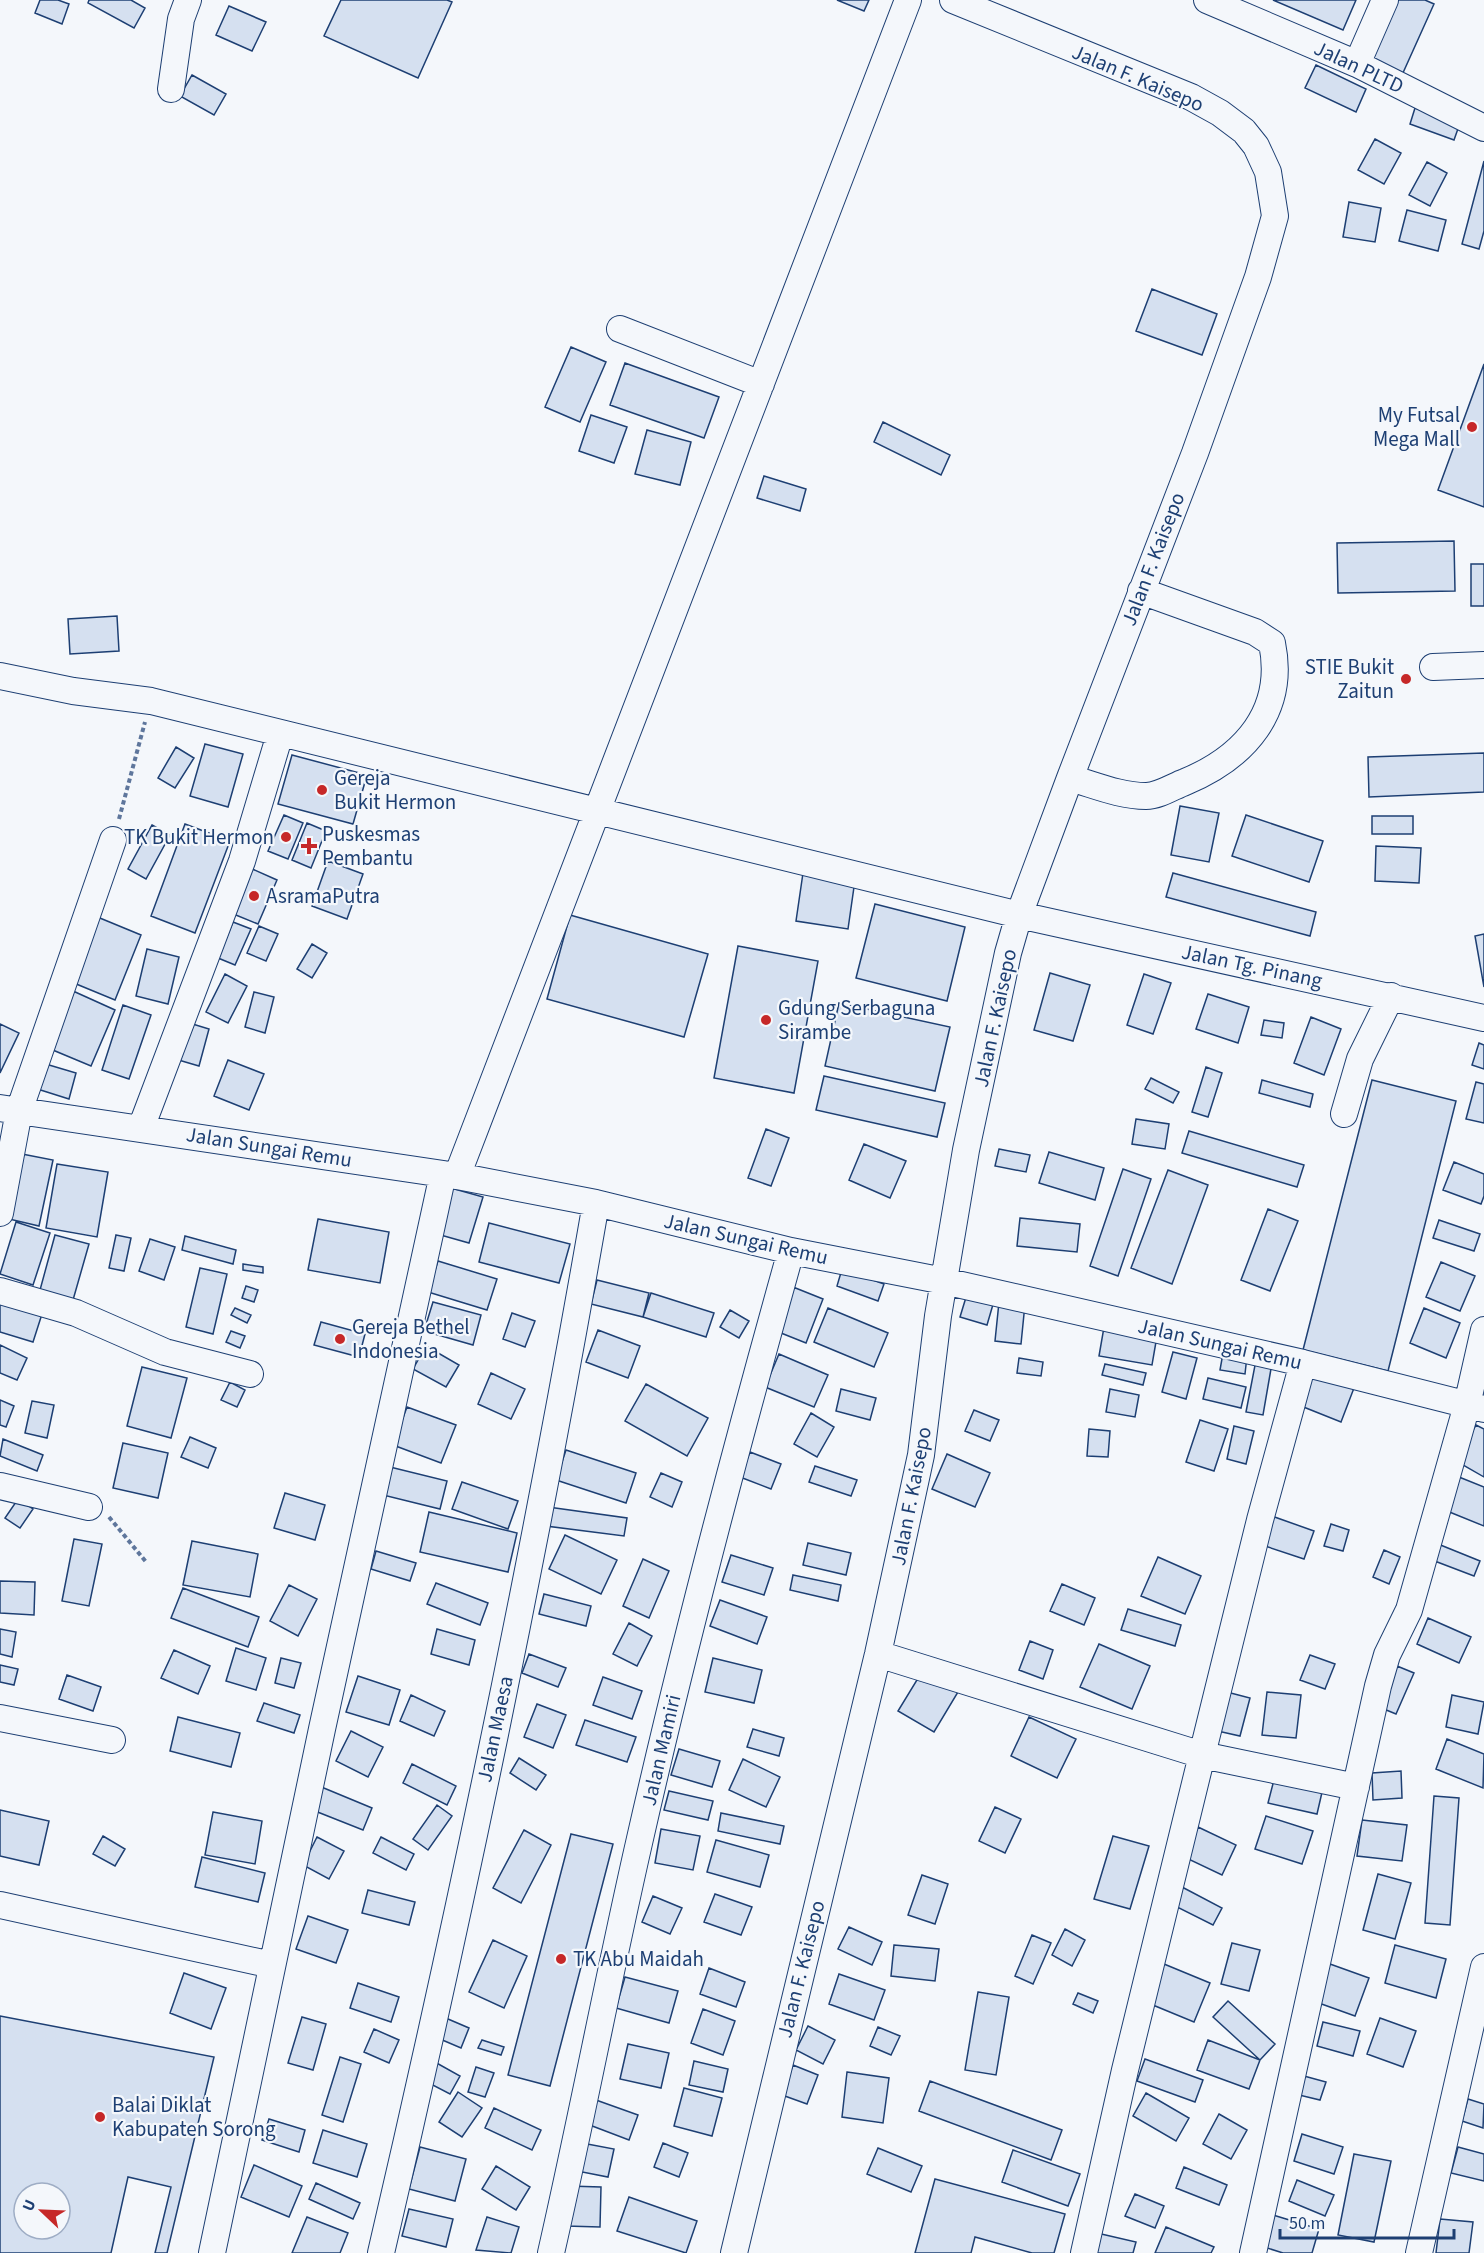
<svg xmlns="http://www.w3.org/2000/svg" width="1484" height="2253" viewBox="0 0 1484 2253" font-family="'Source Sans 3',sans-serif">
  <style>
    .building { fill: #d5e0f0; stroke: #1d3f73; stroke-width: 1.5; fill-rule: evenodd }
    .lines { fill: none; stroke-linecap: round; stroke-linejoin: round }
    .minor-casing { stroke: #1d3f73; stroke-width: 28 }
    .path { stroke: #5e769c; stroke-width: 4; stroke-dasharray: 4.5 3; stroke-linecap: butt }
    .minor { stroke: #f4f7fb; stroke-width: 26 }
    .poi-dot { fill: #c62828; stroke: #f4f7fb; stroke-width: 2 }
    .labels { text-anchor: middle; stroke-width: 4.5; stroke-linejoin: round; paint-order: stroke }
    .street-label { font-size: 21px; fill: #1d3f73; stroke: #f4f7fb }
    .poi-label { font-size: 21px; fill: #1d3f73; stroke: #f4f7fb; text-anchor: start }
  </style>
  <rect width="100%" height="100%" fill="#f4f7fb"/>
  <path class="building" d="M40,0H58L69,4L62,24L35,13Z
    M89,0H131L145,8L134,28L88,3Z
    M341,0H447L452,2L418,78L324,36Z
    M837,0H869L864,11Z
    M1273,0H1356L1343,30Z
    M1396,0H1425L1434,4L1402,75L1370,60Z
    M229,6L266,22L252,51L216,35Z
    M1316,65L1366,89L1356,112L1305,88Z
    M192,75L226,94L214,115L180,96Z
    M1415,108L1460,123L1454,140L1410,124Z
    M1375,139L1401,153L1384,184L1358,170Z
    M1484,161V231L1479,249L1462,244Z
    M1427,162L1447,173L1430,206L1409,195Z
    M1349,202L1381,208L1375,242L1343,237Z
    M1407,210L1446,220L1438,251L1399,241Z
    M1152,289L1217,314L1202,355L1136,331Z
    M571,347L606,362L580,422L545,407Z
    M625,363L719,397L704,438L610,405Z
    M1484,364V507L1438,490Z
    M591,415L627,427L614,463L579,451Z
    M883,422L950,455L941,475L874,442Z
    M647,430L691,442L680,485L635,474Z
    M764,476L806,489L800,511L757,498Z
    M1454,541L1455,591L1338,593L1337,543Z
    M1471,564H1484V606H1471Z
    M117,616L119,651L70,654L68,619Z
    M205,744L243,754L228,807L190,796Z
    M176,747L194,758L175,788L158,778Z
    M1484,753V792L1369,797L1368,757Z
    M292,755L367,775L353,824L278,804Z
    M1180,806L1219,813L1209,862L1171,855Z
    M284,815L303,823L288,859L268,851Z
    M1246,815L1323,841L1309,882L1232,856Z
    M1372,816H1413V834H1372Z
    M307,823L326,831L311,868L292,860Z
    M185,824L230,841L195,933L151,916Z
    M152,825L170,835L146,879L128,869Z
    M1376,846L1421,848L1419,883L1375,881Z
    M328,861L363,874L347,919L312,906Z
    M250,868L277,880L258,924L231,913Z
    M803,873L855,880L848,929L796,921Z
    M1173,873L1316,912L1310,936L1166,897Z
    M875,904L965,927L947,1001L856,978Z
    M570,915L708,954L684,1037L547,999Z
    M95,916L141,935L115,1000L69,981Z
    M233,922L251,929L235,965L218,958Z
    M259,926L278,934L266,961L247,953Z
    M1484,934V987L1475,936Z
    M312,944L327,953L312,978L297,969Z
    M738,946L818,961L794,1093L714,1078Z
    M147,949L179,957L168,1004L136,996Z
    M1050,973L1090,985L1073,1041L1034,1030Z
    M225,974L247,986L228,1023L206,1012Z
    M1144,974L1171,983L1153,1034L1127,1025Z
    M73,991L115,1010L91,1066L48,1048Z
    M254,992L274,997L265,1033L245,1027Z
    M1208,994L1249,1007L1238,1043L1196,1029Z
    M839,1003L950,1027L935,1091L825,1066Z
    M123,1005L151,1015L129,1079L102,1070Z
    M1311,1017L1341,1029L1324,1075L1294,1063Z
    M1264,1020L1284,1023L1282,1038L1261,1035Z
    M186,1022L209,1029L199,1066L175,1059Z
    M0,1024L19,1033L0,1073Z
    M1479,1043L1484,1045V1069L1472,1065Z
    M228,1060L264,1074L249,1110L214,1096Z
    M39,1062L76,1073L69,1099L31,1087Z
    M1206,1067L1222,1073L1208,1117L1192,1112Z
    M824,1076L945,1103L937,1137L816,1110Z
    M1151,1078L1179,1092L1173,1103L1145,1089Z
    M1262,1080L1313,1094L1310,1107L1259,1093Z
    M1372,1080L1456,1101L1388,1371L1303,1350Z
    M1476,1082L1484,1084V1123L1466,1119Z
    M1136,1119L1169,1124L1165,1149L1132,1144Z
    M766,1129L789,1138L771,1186L748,1178Z
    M1189,1131L1304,1165L1297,1187L1182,1153Z
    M864,1144L906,1161L890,1198L849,1180Z
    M999,1149L1030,1155L1026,1172L995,1166Z
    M1049,1152L1104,1168L1095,1200L1039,1183Z
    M22,1154L53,1160L39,1226L9,1219Z
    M1454,1162L1484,1174V1196L1481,1204L1443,1190Z
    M57,1164L108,1172L97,1237L46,1228Z
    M1123,1169L1151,1179L1118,1276L1090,1266Z
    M1168,1170L1208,1185L1172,1284L1131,1268Z
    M451,1188L483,1197L469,1243L437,1234Z
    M1268,1209L1298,1221L1270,1291L1241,1280Z
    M1020,1218L1080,1224L1077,1252L1017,1246Z
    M318,1219L389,1232L380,1283L308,1270Z
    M1439,1220L1480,1234L1474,1251L1433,1238Z
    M16,1222L50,1233L33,1285L0,1274Z
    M489,1223L570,1244L559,1283L479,1262Z
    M55,1235L89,1244L73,1300L40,1290Z
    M116,1235L131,1238L124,1271L109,1268Z
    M185,1236L236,1250L233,1264L182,1250Z
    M150,1239L175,1247L164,1280L139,1271Z
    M438,1261L497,1279L487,1310L428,1292Z
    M1441,1262L1475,1276L1460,1311L1426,1297Z
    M243,1264L263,1267V1273L243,1270Z
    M200,1268L227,1274L213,1334L186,1327Z
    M842,1269L884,1284L878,1301L837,1286Z
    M597,1280L649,1293L643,1317L591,1304Z
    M246,1286L258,1290L254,1302L242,1298Z
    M793,1287L823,1299L806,1343L776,1331Z
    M651,1293L714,1313L706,1337L643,1317Z
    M967,1294L994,1301L987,1325L960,1317Z
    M0,1301L42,1314L33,1342L0,1332Z
    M433,1302L481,1315L473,1345L424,1331Z
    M999,1302L1025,1304L1021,1344L995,1341Z
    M235,1308L251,1315L247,1323L231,1315Z
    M828,1308L888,1333L874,1367L814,1342Z
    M1424,1308L1460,1323L1446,1358L1410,1343Z
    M730,1310L749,1321L739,1338L720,1327Z
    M512,1313L535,1321L525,1347L503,1339Z
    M321,1322L365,1334L359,1357L314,1345Z
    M1104,1327L1157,1336L1152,1365L1099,1356Z
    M598,1330L640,1346L628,1378L586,1362Z
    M231,1331L245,1336L240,1348L226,1342Z
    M0,1345L27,1358L17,1380L0,1373Z
    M426,1346L459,1365L446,1387L413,1369Z
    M1173,1352L1197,1358L1186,1399L1162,1392Z
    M1223,1353L1247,1356L1245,1374L1220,1370Z
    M779,1354L828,1375L814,1407L765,1387Z
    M1019,1358L1043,1362L1041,1376L1017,1373Z
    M1256,1360L1272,1363L1263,1415L1246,1412Z
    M1105,1364L1146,1373L1143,1385L1102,1375Z
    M142,1367L187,1378L171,1438L127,1426Z
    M1310,1370L1354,1388L1341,1422L1296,1404Z
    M491,1373L525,1389L511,1419L478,1404Z
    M1208,1378L1246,1387L1241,1408L1203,1399Z
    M230,1382L245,1390L237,1407L221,1400Z
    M646,1384L708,1418L687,1456L625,1421Z
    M841,1389L876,1398L870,1420L836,1411Z
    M1110,1389L1139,1395L1135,1417L1106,1412Z
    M0,1400L14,1406L6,1427L0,1425Z
    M32,1401L54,1405L47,1438L25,1433Z
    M407,1407L456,1425L441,1463L393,1445Z
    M974,1410L999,1420L990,1441L965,1431Z
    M811,1413L834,1427L817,1457L794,1444Z
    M1200,1420L1228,1429L1214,1471L1186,1462Z
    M1476,1425L1484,1429V1477L1456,1461Z
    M1234,1426L1254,1431L1246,1464L1227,1459Z
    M1089,1429L1110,1431L1108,1457L1087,1456Z
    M190,1437L216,1448L208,1468L181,1457Z
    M3,1439L43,1455L37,1471L0,1456Z
    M123,1443L168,1453L158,1498L113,1488Z
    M566,1450L636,1473L626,1503L556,1480Z
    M750,1452L781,1464L771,1489L740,1477Z
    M947,1454L990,1473L975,1507L932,1489Z
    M815,1466L857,1480L851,1496L809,1482Z
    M390,1467L447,1481L440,1509L383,1495Z
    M661,1473L682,1482L672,1507L650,1497Z
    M1459,1477L1484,1487V1526L1447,1511Z
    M462,1482L518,1501L508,1529L452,1509Z
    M285,1493L325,1505L315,1540L274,1528Z
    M18,1499L33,1509L20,1528L5,1518Z
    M548,1507L627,1518L624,1536L546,1526Z
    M429,1512L517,1533L508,1572L420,1552Z
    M1269,1515L1314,1531L1304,1559L1259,1544Z
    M1331,1524L1349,1530L1343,1551L1324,1546Z
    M565,1535L617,1560L601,1594L549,1569Z
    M74,1539L102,1544L89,1606L62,1601Z
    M192,1541L258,1554L250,1597L183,1585Z
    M808,1543L851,1553L846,1575L803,1565Z
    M1438,1544L1480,1561L1474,1576L1432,1560Z
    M1384,1550L1400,1557L1389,1584L1373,1577Z
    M376,1551L416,1563L410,1581L371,1569Z
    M731,1555L773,1568L764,1595L722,1582Z
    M1158,1557L1201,1576L1185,1614L1141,1596Z
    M643,1559L669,1571L649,1618L623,1606Z
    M793,1575L841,1585L838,1601L790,1590Z
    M0,1581L35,1582L34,1615L0,1613Z
    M436,1583L488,1603L480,1625L427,1604Z
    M1062,1584L1095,1598L1084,1625L1050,1611Z
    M289,1585L317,1599L298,1636L270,1621Z
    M183,1588L259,1617L248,1647L171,1618Z
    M544,1594L591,1606L586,1626L539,1614Z
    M720,1600L767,1617L757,1644L710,1626Z
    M1128,1609L1181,1625L1175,1646L1121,1630Z
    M1428,1618L1471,1637L1459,1663L1417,1644Z
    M629,1623L652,1636L637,1666L613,1654Z
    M0,1629L16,1632L12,1657L0,1654Z
    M437,1629L475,1640L469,1665L431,1654Z
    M1030,1641L1053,1650L1043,1679L1019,1670Z
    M1099,1644L1150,1666L1132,1709L1080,1687Z
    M236,1648L266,1658L256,1690L226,1681Z
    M174,1650L210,1666L198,1694L161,1678Z
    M529,1654L566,1668L558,1687L522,1673Z
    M1310,1655L1335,1664L1325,1689L1300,1680Z
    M281,1658L301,1663L294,1688L275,1683Z
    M713,1658L762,1670L754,1703L705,1692Z
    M0,1665L18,1669L14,1685L0,1682Z
    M1397,1666L1414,1673L1396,1714L1379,1707Z
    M923,1670L958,1692L934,1732L898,1711Z
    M67,1675L101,1687L93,1711L59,1699Z
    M358,1676L400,1690L389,1725L346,1712Z
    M603,1677L642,1691L632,1719L593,1705Z
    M1223,1691L1250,1698L1240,1736L1213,1730Z
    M1267,1692L1301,1695L1296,1738L1262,1735Z
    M411,1695L445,1711L434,1736L400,1721Z
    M1452,1695L1484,1702L1478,1734L1446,1727Z
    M264,1703L300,1715L294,1733L257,1721Z
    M537,1704L566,1715L553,1748L524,1737Z
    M178,1717L240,1733L231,1767L170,1751Z
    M1029,1717L1076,1739L1057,1778L1011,1756Z
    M585,1720L636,1737L627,1762L576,1745Z
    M753,1729L784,1738L779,1756L747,1747Z
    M351,1731L383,1747L368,1777L336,1761Z
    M1447,1739L1484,1754L1483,1788L1436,1769Z
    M679,1749L720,1761L712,1787L671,1775Z
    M519,1758L546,1775L536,1790L510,1773Z
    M743,1759L780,1777L766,1807L729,1790Z
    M412,1764L456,1786L447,1805L403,1783Z
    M1401,1771L1402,1798L1373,1800L1372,1773Z
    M1275,1776L1323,1788L1317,1814L1268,1803Z
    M319,1786L372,1808L363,1830L310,1809Z
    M669,1791L713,1801L708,1820L664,1810Z
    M1434,1796L1459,1798L1450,1925L1425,1923Z
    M437,1805L452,1816L428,1850L413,1839Z
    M995,1807L1021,1819L1005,1853L979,1841Z
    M0,1810L49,1821L39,1865L0,1856Z
    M213,1812L262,1821L255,1864L205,1855Z
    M721,1813L784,1826L780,1844L718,1831Z
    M1266,1816L1313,1831L1302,1864L1255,1849Z
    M1362,1820L1407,1825L1402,1861L1357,1856Z
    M1198,1827L1236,1845L1222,1875L1184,1857Z
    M661,1829L700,1836L693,1870L655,1863Z
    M524,1830L551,1845L521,1903L493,1888Z
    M571,1834L613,1844L550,2086L508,2075Z
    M103,1836L125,1849L115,1866L93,1854Z
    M1113,1836L1149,1846L1130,1909L1094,1899Z
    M317,1837L344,1851L329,1879L303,1865Z
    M381,1837L414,1854L406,1870L373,1853Z
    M716,1840L769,1855L760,1887L707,1872Z
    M202,1857L265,1873L258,1902L195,1887Z
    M1378,1874L1411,1883L1395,1939L1363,1930Z
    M922,1875L948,1884L935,1924L908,1915Z
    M1182,1887L1222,1908L1213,1925L1173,1905Z
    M368,1890L415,1902L409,1925L362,1913Z
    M715,1894L752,1907L741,1935L704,1922Z
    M653,1896L682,1908L670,1934L642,1922Z
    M308,1916L348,1930L336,1963L296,1949Z
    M849,1927L882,1942L872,1965L838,1949Z
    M1065,1929L1085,1940L1072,1966L1052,1955Z
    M1032,1935L1051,1943L1033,1984L1015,1976Z
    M493,1940L527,1956L504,2008L469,1992Z
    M1232,1943L1260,1950L1249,1991L1221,1984Z
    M894,1945L939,1949L935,1981L891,1976Z
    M1395,1945L1446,1959L1436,1998L1385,1983Z
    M1164,1964L1210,1983L1194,2022L1148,2003Z
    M1330,1964L1369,1978L1355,2016L1316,2002Z
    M709,1968L745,1982L736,2007L700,1994Z
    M184,1973L226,1988L211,2029L170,2013Z
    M839,1974L885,1990L874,2020L829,2004Z
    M625,1977L678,1991L669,2023L616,2008Z
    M358,1983L399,1997L391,2022L350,2008Z
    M978,1992L1009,1997L996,2075L965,2070Z
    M1078,1993L1098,2001L1093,2013L1073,2004Z
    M1228,2001L1275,2044L1260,2060L1213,2017Z
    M703,2009L735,2021L723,2055L691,2043Z
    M0,2016L214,2057L167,2253H155L171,2187L128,2177L111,2253H0ZM24,2193H60V2229H24Z
    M441,2016L469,2028L461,2048L433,2036Z
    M302,2017L326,2024L313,2070L288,2063Z
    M1380,2018L1416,2031L1403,2067L1367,2054Z
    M1323,2022L1360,2031L1353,2056L1317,2046Z
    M808,2026L835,2040L823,2064L796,2050Z
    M878,2027L900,2036L891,2055L870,2046Z
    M374,2029L399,2040L389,2063L364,2052Z
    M482,2040L504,2047L501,2055L478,2048Z
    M1208,2040L1260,2060L1249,2089L1197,2070Z
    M628,2044L669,2053L661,2088L620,2079Z
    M340,2057L361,2064L343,2122L322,2115Z
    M1145,2059L1203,2080L1195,2102L1137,2081Z
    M433,2061L460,2076L450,2094L423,2080Z
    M694,2061L728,2069L723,2092L689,2085Z
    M793,2065L818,2075L807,2104L782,2095Z
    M476,2067L494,2073L485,2097L468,2092Z
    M847,2072L889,2078L883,2123L842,2117Z
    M1304,2076L1326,2082L1320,2100L1299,2095Z
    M930,2081L1062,2130L1051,2160L919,2111Z
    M684,2088L722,2098L712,2136L674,2126Z
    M458,2092L482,2108L462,2137L439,2122Z
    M1146,2093L1189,2118L1176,2141L1133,2116Z
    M1468,2099L1484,2104L1483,2128L1462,2121Z
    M596,2100L638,2115L629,2140L587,2124Z
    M494,2108L541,2130L532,2150L485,2128Z
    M1219,2114L1247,2130L1231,2159L1203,2144Z
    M269,2119L305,2130L299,2152L262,2140Z
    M323,2130L367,2144L357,2177L313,2163Z
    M1302,2134L1343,2147L1334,2174L1294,2161Z
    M582,2143L614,2149L608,2177L577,2171Z
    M663,2143L688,2153L679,2177L654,2167Z
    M420,2147L466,2159L455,2201L409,2189Z
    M1458,2147L1484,2154V2181L1451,2173Z
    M878,2148L922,2166L911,2192L867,2174Z
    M1013,2150L1080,2174L1068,2206L1002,2182Z
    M1354,2154L1391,2161L1374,2242L1338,2235Z
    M254,2165L302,2186L289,2217L241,2197Z
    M496,2166L530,2187L516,2210L482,2189Z
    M1184,2167L1227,2185L1219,2205L1176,2188Z
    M935,2179L1065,2214L1054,2253H1032L975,2237L971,2253H915Z
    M1297,2180L1334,2195L1325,2216L1289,2201Z
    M316,2183L360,2203L353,2219L309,2199Z
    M568,2186L601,2187L600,2227L566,2226Z
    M1135,2194L1164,2206L1155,2228L1125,2216Z
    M629,2197L697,2221L686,2253L617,2231Z
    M409,2209L453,2219L446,2247L402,2236Z
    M1273,2215L1319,2229L1312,2253H1283L1264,2247Z
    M307,2217L348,2233L340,2253H292Z
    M487,2217L519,2227L511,2253L476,2250Z
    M1440,2219L1473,2222L1469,2253H1436Z
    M1166,2227L1214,2247L1211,2253H1155Z
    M1097,2233L1136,2242L1133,2253H1092Z"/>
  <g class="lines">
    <defs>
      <path id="minor" d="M1207,0L1357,64L1484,128
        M1357,64L1385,0
        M171,89L181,19L188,0
        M620,329L761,384
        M1433,667L1484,665
        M0,676L73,691L151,701L1019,915L1484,1018
        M1070,778C1095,785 1120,796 1146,796C1159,796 1174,786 1185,782C1245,757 1286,711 1272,643L1255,632L1141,591
        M0,1108L457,1176L596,1203L791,1251L944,1281L1303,1363L1484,1409
        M1344,1114L1360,1059L1391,996
        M141,1128L242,861L280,734
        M457,1176L908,0
        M0,1213L19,1111L113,840
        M0,1291L76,1313L165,1352L250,1374
        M1303,1363L1260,1520L1202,1755L1356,1787
        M0,1486L89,1507
        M878,1654L1202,1755L1125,2070L1084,2253
        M0,1718L112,1740
        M0,1905L272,1965
        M212,2253L322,1729L443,1174
        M381,2253C462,1905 535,1555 596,1203
        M551,2253C582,2117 608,1979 639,1843C684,1644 736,1447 791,1251
        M734,2253L878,1654L921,1455L938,1316L966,1150L1008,953L1019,915L1070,778L1195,453L1258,277L1275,216L1268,172L1256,146L1244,131L1220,113L1191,97L953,0
        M1253,2253L1378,1686L1387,1655L1409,1610L1467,1405L1484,1330
        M1419,2253L1484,1967"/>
    </defs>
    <use href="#minor" class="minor-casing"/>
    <path class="path" d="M119,819L145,722
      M109,1517L147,1563"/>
    <use href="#minor" class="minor"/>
  </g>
  <g class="poi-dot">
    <circle cx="1472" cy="427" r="6"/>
    <circle cx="1406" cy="679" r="6"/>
    <circle cx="322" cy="790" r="6"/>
    <circle cx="286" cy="837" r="6"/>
    <path d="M306 837h6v6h6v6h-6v6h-6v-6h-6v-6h6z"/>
    <circle cx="254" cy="896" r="6"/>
    <circle cx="766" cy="1020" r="6"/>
    <circle cx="340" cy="1339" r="6"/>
    <circle cx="561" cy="1959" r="6"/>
    <circle cx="100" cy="2117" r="6"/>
  </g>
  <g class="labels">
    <g class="street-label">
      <text transform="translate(1359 67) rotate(25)" y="7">Jalan PLTD</text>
      <text transform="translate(1138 78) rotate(23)" y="7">Jalan F. Kaisepo</text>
      <text transform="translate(1153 559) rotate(-69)" y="7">Jalan F. Kaisepo</text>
      <text transform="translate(1252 966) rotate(12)" y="7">Jalan Tg. Pinang</text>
      <text transform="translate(995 1018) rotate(-78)" y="7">Jalan F. Kaisepo</text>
      <text transform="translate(269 1147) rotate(9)" y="7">Jalan Sungai Remu</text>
      <text transform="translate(746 1239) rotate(13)" y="7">Jalan Sungai Remu</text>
      <text transform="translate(1220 1344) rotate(13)" y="7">Jalan Sungai Remu</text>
      <text transform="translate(911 1496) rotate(-79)" y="7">Jalan F. Kaisepo</text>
      <text transform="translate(495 1729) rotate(-78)" y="7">Jalan Maesa</text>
      <text transform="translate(661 1750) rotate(-77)" y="7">Jalan Mamiri</text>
      <text transform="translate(801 1969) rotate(-76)" y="7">Jalan F. Kaisepo</text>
    </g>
    <g class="poi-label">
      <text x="1460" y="422" text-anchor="end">My Futsal<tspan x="1460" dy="24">Mega Mall</tspan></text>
      <text x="1394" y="674" text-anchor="end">STIE Bukit<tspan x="1394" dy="24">Zaitun</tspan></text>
      <text x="334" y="785">Gereja<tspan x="334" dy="24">Bukit Hermon</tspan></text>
      <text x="322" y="841">Puskesmas<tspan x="322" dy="24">Pembantu</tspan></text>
      <text x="274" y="844" text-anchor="end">TK Bukit Hermon</text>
      <text x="266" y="903">AsramaPutra</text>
      <text x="778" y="1015">Gdung Serbaguna<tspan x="778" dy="24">Sirambe</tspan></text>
      <text x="352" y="1334">Gereja Bethel<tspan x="352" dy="24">Indonesia</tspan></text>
      <text x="573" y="1966">TK Abu Maidah</text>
      <text x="112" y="2112">Balai Diklat<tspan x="112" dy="24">Kabupaten Sorong</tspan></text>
    </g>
  </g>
  <g transform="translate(42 2211) rotate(293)"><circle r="28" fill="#f4f7fb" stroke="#9eadc5" stroke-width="1.5"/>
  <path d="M0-4.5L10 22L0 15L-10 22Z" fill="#c62828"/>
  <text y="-9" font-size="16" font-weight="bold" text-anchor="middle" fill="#1d3f73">U</text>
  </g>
  <path d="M1280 2229v9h174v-9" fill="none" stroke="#1d3f73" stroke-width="3"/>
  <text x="1289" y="2229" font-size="18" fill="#1d3f73" stroke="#f4f7fb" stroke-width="4.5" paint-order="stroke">50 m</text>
</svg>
